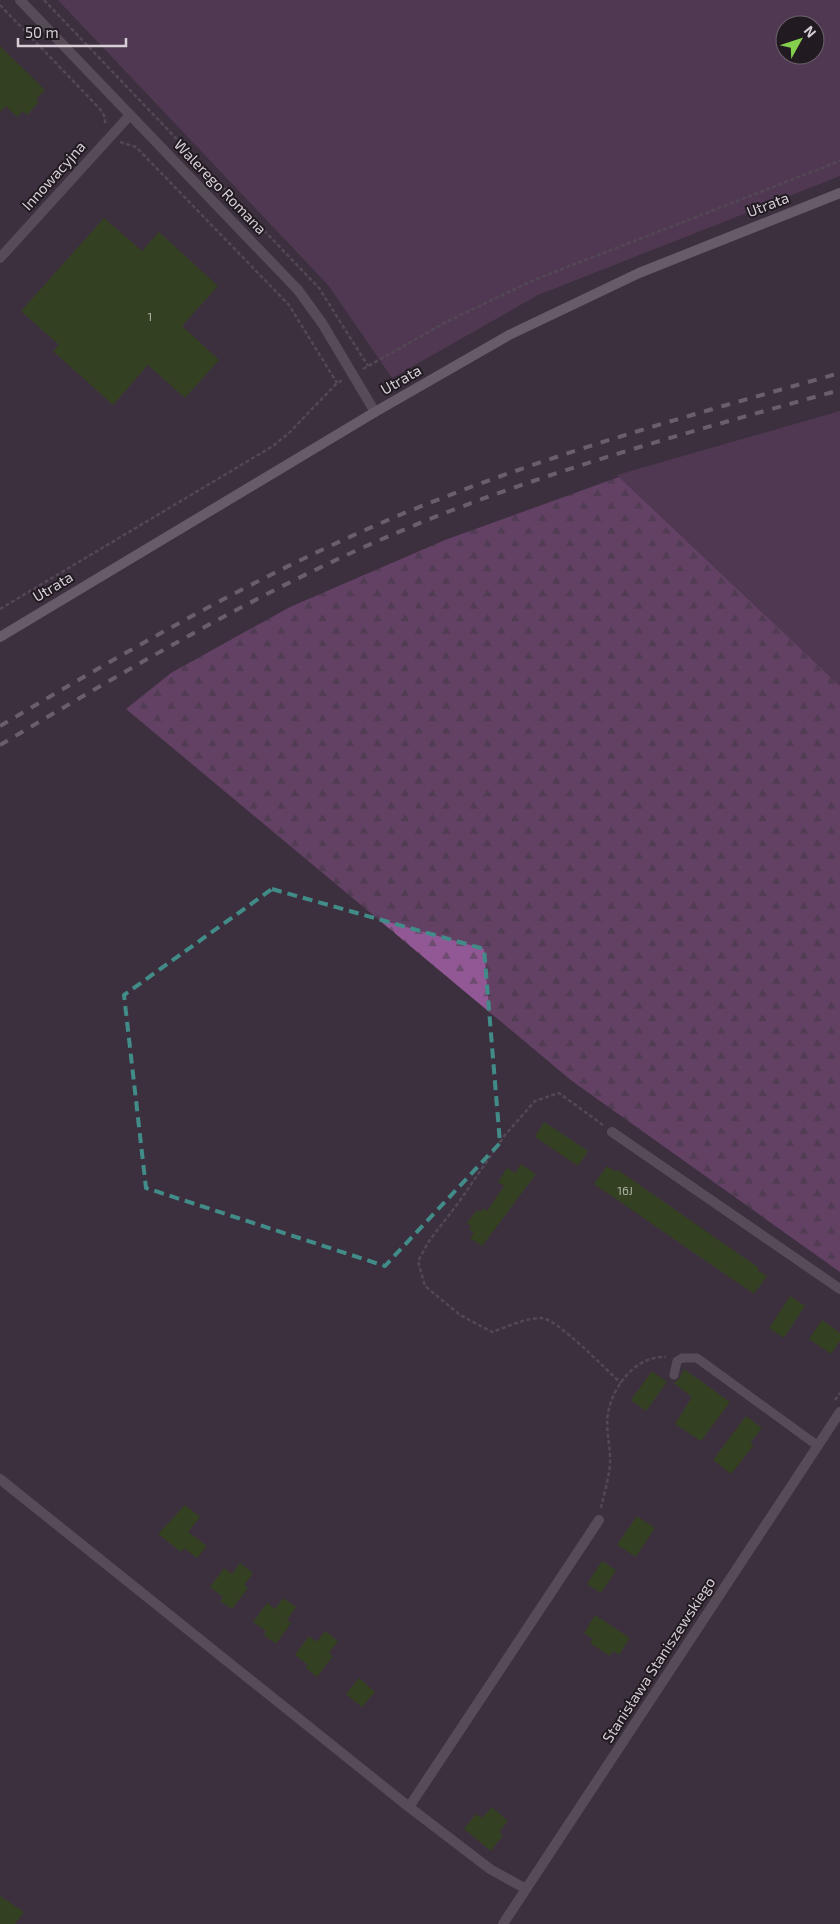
<svg xmlns="http://www.w3.org/2000/svg" width="840" height="1924" viewBox="0 0 840 1924" font-family="'Exo 2',sans-serif">
  <style>
    .grass { fill: #69436b; fill-rule: evenodd }
    .forest { fill: url(#forest-firs) }
    .building { fill: #2c5502 }
    .lines { fill: none; stroke-linecap: round; stroke-linejoin: round }
    .path { stroke: #706571; stroke-width: 2.5; stroke-dasharray: 4 2.5; stroke-linecap: butt }
    .service { stroke: #777077; stroke-width: 9 }
    .minor { stroke: #777077; stroke-width: 10 }
    .tertiary { stroke: #777077; stroke-width: 10 }
    .secondary { stroke: #9c919c; stroke-width: 10 }
    .rail { stroke: #a197a2; stroke-width: 4; stroke-dasharray: 9 9; stroke-linecap: butt }
    .marked { fill: none; stroke: #418c88; stroke-width: 4; stroke-dasharray: 10 6; stroke-linejoin: round }
    .labels { text-anchor: middle; stroke-width: 4; stroke-linejoin: round; paint-order: stroke }
    .number-label { font-size: 12px; fill: #acb0a2 }
    .street-label { font-size: 15px; fill: #d7ced7; stroke: #211a21 }
  </style>
  <defs>
    <pattern id="forest-firs" width="22" height="20" patternUnits="userSpaceOnUse" patternTransform="scale(1.25)"><rect width="22" height="20" fill="#925896"/><path d="M5 1l3.5 6h-7zM16 11l3.5 6h-7z" fill="#6d4c6f"/></pattern>
  </defs>
  <rect width="100%" height="100%" fill="#3d303e"/>
  <path class="grass" d="M58,0H840V176L538,295L392,378L329,286ZM785,25H815V55H785Z
    M840,411V686L617,475Z"/>
  <path class="forest" d="M619,477L840,686V1272L572,1081L126,709L171,673L290,607L445,540Z"/>
  <path class="building" d="M0,46L45,90L36,99L39,102L27,115L23,111L17,117L6,106L0,112Z
    M104,218L142,251L159,232L218,286L182,326L219,360L185,398L148,365L113,405L53,351L59,345L21,311Z
    M544,1122L588,1151L578,1166L535,1137Z
    M521,1164L536,1174L482,1246L470,1238L474,1233L469,1229L471,1226L467,1223L477,1210L481,1212L483,1208L487,1211L504,1186L498,1182L507,1168L515,1173Z
    M607,1166L616,1172L618,1170L759,1268L757,1270L767,1276L754,1294L594,1184Z
    M790,1296L805,1306L784,1338L769,1328Z
    M822,1320L840,1333V1341L831,1354L809,1339Z
    M684,1369L730,1402L701,1441L675,1424L692,1397L674,1383L679,1379Z
    M652,1371L667,1382L646,1411L631,1400Z
    M746,1416L762,1428L750,1443L754,1445L731,1474L713,1460Z
    M185,1505L200,1517L188,1532L207,1546L197,1558L184,1548L181,1552L158,1534Z
    M637,1516L655,1528L636,1557L617,1545Z
    M602,1561L616,1570L601,1593L587,1584Z
    M240,1563L253,1573L244,1585L248,1588L232,1609L220,1601L223,1597L210,1587L224,1568L232,1574Z
    M283,1598L296,1607L287,1620L291,1623L276,1644L264,1635L266,1631L253,1622L267,1603L275,1609Z
    M595,1615L630,1638L619,1655L613,1651L610,1656L590,1643L593,1639L584,1633Z
    M325,1631L338,1641L329,1653L333,1656L317,1677L306,1668L308,1665L295,1655L309,1636L317,1642Z
    M359,1678L375,1692L362,1707L346,1694Z
    M492,1807L508,1821L499,1832L503,1835L491,1851L464,1829L476,1814L482,1818Z
    M0,1896L24,1912L15,1924H0Z"/>
  <g class="lines">
    <path class="path" d="M44,0L319,288L368,366
      M0,5L100,109L105,117V124
      M120,142L136,147L289,305L337,383
      M363,369L448,321L534,280L840,161
      M0,609L273,446L289,433L337,383L343,380
      M603,1125L559,1093L535,1101L505,1135L459,1202L429,1241L418,1261L425,1286L460,1315L492,1332C507,1327 525,1318 541,1318C557,1318 606,1370 621,1383
      M835,1400L840,1393
      M601,1508C604,1494 609,1478 610,1463C611,1447 605,1430 608,1413C613,1386 636,1355 666,1357"/>
    <path class="service" d="M674,1375L677,1361L682,1358H697L818,1446"/>
    <path class="minor" d="M0,258L130,115
      M612,1132L840,1289
      M0,1479L409,1807L490,1869L526,1889
      M409,1807L599,1520"/>
    <path class="tertiary" d="M20,0L298,290L322,323L375,412
      M503,1924L840,1412"/>
    <path class="secondary" d="M0,637L375,412L509,335L639,273L840,193"/>
    <path class="rail" d="M0,726C132,648 265,571 407,512C548,454 694,414 840,373
      M0,745C144,660 288,574 445,513C574,463 707,427 840,390"/>
  </g>
  <path d="M0 0H840V1924H0ZM272,889L484,949L500,1143L385,1266L146,1188L124,995Z" fill="#3d303e" fill-opacity=".55" fill-rule="evenodd"/>
  <path class="marked" d="M272,889L484,949L500,1143L385,1266L146,1188L124,995Z"/>
  <g class="labels">
    <g class="number-label">
      <text x="150" y="321">1</text>
      <text x="625" y="1195">16J</text>
    </g>
    <g class="street-label">
      <text transform="translate(54 176) rotate(-48)" y="5">Innowacyjna</text>
      <text transform="translate(220 187) rotate(46)" y="5">Walerego Romana</text>
      <text transform="translate(768 205) rotate(-21)" y="5">Utrata</text>
      <text transform="translate(401 380) rotate(-30)" y="5">Utrata</text>
      <text transform="translate(53 587) rotate(-31)" y="5">Utrata</text>
      <text transform="translate(659 1660) rotate(-57)" y="5">Stanisława Staniszewskiego</text>
    </g>
  </g>
  <g transform="translate(800 40) rotate(50)"><circle r="24" fill="#211a21" stroke="#6a626a"/>
  <path d="M0-4L9 19L0 12L-9 19Z" fill="#84cf4d"/>
  <text y="-8" font-size="14" font-weight="bold" text-anchor="middle" fill="#d7ced7">N</text>
  </g>
  <path d="M18 38v8h108v-8" fill="none" stroke="#d7ced7" stroke-width="2.5"/>
  <text x="25" y="38" font-size="15" fill="#d7ced7" stroke="#211a21" stroke-width="4" paint-order="stroke">50 m</text>
</svg>
